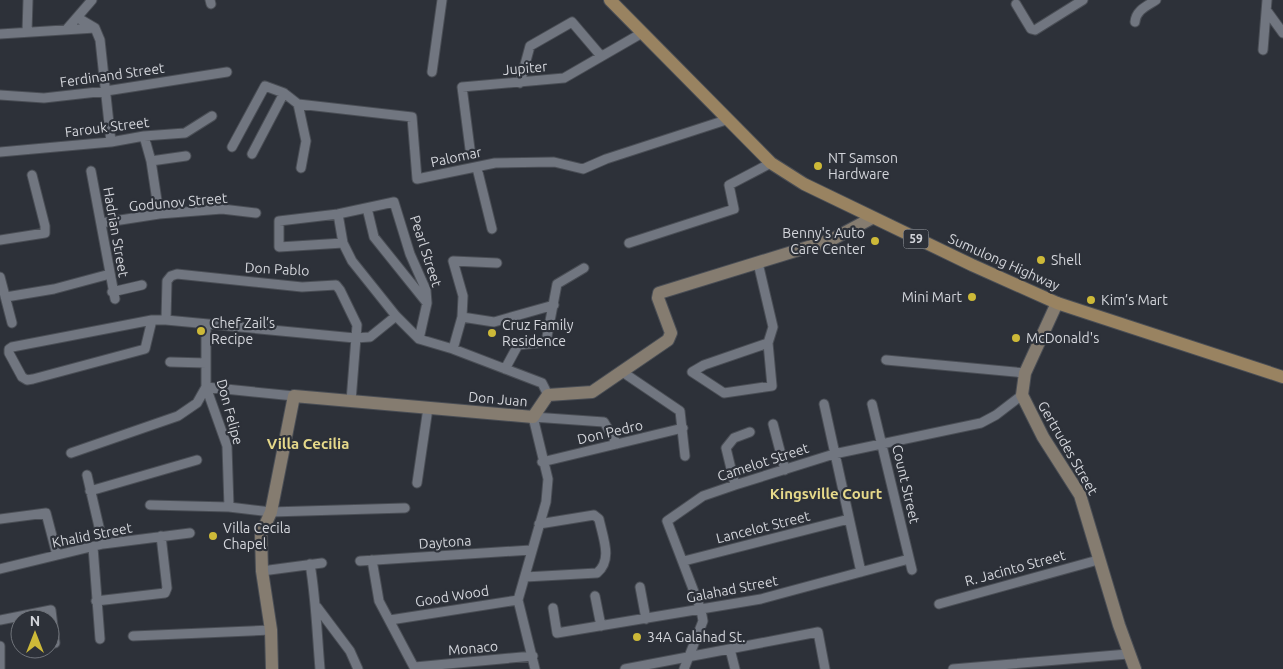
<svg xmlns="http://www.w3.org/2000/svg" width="1283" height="669" viewBox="0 0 1283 669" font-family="Ubuntu,sans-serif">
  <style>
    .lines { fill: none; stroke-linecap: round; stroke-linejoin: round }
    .street-casing { stroke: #4a4e55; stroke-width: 11 }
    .secondary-casing { stroke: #4a4e55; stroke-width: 14 }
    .primary-casing { stroke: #4a4e55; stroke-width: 14 }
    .street { stroke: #717680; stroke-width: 9 }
    .secondary { stroke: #857c70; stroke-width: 12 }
    .primary { stroke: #998361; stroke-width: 12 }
    .poi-dot { fill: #cdb938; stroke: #2d3139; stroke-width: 2 }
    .labels { text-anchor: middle; stroke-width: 4.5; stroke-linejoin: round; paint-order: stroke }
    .shield { fill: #2d3139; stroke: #a1a4aa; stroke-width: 1 }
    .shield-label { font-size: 12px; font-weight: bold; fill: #d3d5db }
    .street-label { font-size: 14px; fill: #d3d5db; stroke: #2d3139 }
    .poi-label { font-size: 14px; fill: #d3d5db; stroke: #2d3139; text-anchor: start }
    .neighbourhood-label { font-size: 15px; font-weight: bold; fill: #e6d98a; stroke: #2d3139 }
  </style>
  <rect width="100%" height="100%" fill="#2d3139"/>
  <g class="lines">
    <defs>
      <path id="street" d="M210,0L211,4
        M1016,4L1031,29L1035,30L1083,0
        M1267,11L1283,33
        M78,18L95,28L100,40L111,142
        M1135,22C1136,10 1147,6 1156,0
        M66,30L92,0
        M27,32L28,0
        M0,34L95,28
        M1263,50L1267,0
        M432,72L442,0
        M520,83L530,46L572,22L601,56
        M0,95L44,98L106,91L227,72
        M298,104L306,141L301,168
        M144,136L151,161L159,214
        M232,147L265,86L284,93
        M470,149L462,87L564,78L642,33
        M0,152L111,142L144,136L185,133L212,116
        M252,154L284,93L298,104L412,117L417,179L495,163L554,162L583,169L606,159L726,120
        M151,161L186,156
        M477,168L492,229
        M91,171L115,299
        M367,208L374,237L427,303
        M338,214L343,243L352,261L396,316L419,339L453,349L542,383L548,395
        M101,223L159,214L222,209L256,213
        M0,240L45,233V226L32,175
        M343,243L279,247V221L338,214L394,202L410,254L426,290L427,303L419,339
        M629,243L734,209L729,185L771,163
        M758,263L773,327L768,343L704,365L692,372L724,393L772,386L768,343
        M0,277L12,323
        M112,292L142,285
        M6,297L54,289L110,274
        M462,317L494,322L554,305
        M152,320L145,349L33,379L27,380L22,377L9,353V349L12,347L152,320H166L355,338L370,337L396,316
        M166,320L167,281L171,276L177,274L302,287L336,285L340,290L357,325L351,401
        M206,324V387L227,446L229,507
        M453,349L462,317L463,296L453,261L497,263
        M886,360L1025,373
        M170,362L206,363
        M505,369L518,345L546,342L557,284L584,268
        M621,371L680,411L685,456
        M206,387L294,396
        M824,404L861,572
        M872,404L912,570
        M773,424L785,470
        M71,453L178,416L197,403L206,387
        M542,462L683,428
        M87,475L103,544
        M417,483L428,408
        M735,485L726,448L734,438L750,432
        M90,491L197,460
        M150,505L229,507L271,512L405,508
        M0,519L46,513L57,555
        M93,547L100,639
        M372,560L379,601L415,669
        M360,561L531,550
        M684,561L849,519
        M310,564C316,599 317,634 320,669
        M0,569L103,544L190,533
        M262,571L322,563
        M525,577L597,573C613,560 603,538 599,519L594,515L539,524
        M640,587L646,619
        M595,596L601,626
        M96,601L165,593L167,588L161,536
        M939,604L1098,560
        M317,607L350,651L358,669
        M553,608L557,633L761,599L909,559
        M0,620L51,610L55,643
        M390,620L518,600
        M133,636L271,630
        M0,646V669
        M730,649L735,669
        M415,667L533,656
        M535,669L518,600L546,502L548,479L533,417L604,422L617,444
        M625,669L818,632L825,669
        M684,669L703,621L701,610L667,521L703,496L735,485L834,454L981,423L996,415L1022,395
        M953,669L1128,654"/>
      <path id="secondary" d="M1057,303L1025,373L1022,395L1043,437L1080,495L1119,625L1135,669
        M272,669L271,630L262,571L261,534L271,512L294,396L533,417L548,395L592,392L668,340L671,333L658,298L659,293L831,240L872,218"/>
      <path id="primary" d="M610,0L771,163L804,184L972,265L1057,303L1283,377"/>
    </defs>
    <use href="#street" class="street-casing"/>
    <use href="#secondary" class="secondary-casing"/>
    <use href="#primary" class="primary-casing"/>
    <use href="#street" class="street"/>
    <use href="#secondary" class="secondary"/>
    <use href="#primary" class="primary"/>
  </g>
  <g class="poi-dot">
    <circle cx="818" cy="166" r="5"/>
    <circle cx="875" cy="241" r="5"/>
    <circle cx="1041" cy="260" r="5"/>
    <circle cx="972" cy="297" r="5"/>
    <circle cx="1091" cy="300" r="5"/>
    <circle cx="201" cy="331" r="5"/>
    <circle cx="492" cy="333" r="5"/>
    <circle cx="1016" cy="338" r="5"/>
    <circle cx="213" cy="536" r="5"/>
    <circle cx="637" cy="637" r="5"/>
  </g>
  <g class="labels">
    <rect class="shield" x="903.5" y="229.5" width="25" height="19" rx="4"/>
    <g class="shield-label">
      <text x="916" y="243">59</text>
    </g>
    <g class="street-label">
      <text transform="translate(525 68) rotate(-5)" y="5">Jupiter</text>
      <text transform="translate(112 75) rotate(-8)" y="5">Ferdinand Street</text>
      <text transform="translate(107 127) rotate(-7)" y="5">Farouk Street</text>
      <text transform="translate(456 157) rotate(-12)" y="5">Palomar</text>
      <text transform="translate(178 202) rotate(-5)" y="5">Godunov Street</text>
      <text transform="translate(116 232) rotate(80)" y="5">Hadrian Street</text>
      <text transform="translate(426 251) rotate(72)" y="5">Pearl Street</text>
      <text transform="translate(1004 262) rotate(24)" y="5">Sumulong Highway</text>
      <text transform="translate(277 269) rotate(3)" y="5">Don Pablo</text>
      <text transform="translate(498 399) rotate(5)" y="5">Don Juan</text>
      <text transform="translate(230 412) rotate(75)" y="5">Don Felipe</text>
      <text transform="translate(610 432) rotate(-13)" y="5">Don Pedro</text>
      <text transform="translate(1068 448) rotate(60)" y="5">Gertrudes Street</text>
      <text transform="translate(763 462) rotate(-18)" y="5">Camelot Street</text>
      <text transform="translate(906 484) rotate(77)" y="5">Count Street</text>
      <text transform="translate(763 527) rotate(-14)" y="5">Lancelot Street</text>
      <text transform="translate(92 535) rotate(-11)" y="5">Khalid Street</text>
      <text transform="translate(445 542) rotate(-4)" y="5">Daytona</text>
      <text transform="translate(1015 568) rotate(-15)" y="5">R. Jacinto Street</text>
      <text transform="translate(732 589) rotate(-11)" y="5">Galahad Street</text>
      <text transform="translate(452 596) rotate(-9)" y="5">Good Wood</text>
      <text transform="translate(473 648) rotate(-5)" y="5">Monaco</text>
    </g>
    <g class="poi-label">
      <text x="828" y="163">NT Samson<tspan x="828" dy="16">Hardware</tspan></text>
      <text x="865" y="238" text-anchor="end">Benny's Auto<tspan x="865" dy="16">Care Center</tspan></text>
      <text x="1051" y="265">Shell</text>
      <text x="962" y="302" text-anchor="end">Mini Mart</text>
      <text x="1101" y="305">Kim’s Mart</text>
      <text x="211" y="328">Chef Zail’s<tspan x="211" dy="16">Recipe</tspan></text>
      <text x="502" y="330">Cruz Family<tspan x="502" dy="16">Residence</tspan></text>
      <text x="1026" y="343">McDonald's</text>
      <text x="223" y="533">Villa Cecila<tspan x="223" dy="16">Chapel</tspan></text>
      <text x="647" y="642">34A Galahad St.</text>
    </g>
    <g class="neighbourhood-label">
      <text x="308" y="449">Villa Cecilia</text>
      <text x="826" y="499">Kingsville Court</text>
    </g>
  </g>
  <g transform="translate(35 634)"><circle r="24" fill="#2d3139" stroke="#6f737a"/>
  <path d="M0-4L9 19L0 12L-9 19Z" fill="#cdb938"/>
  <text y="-8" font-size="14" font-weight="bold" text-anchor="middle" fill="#d3d5db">N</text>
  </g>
</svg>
